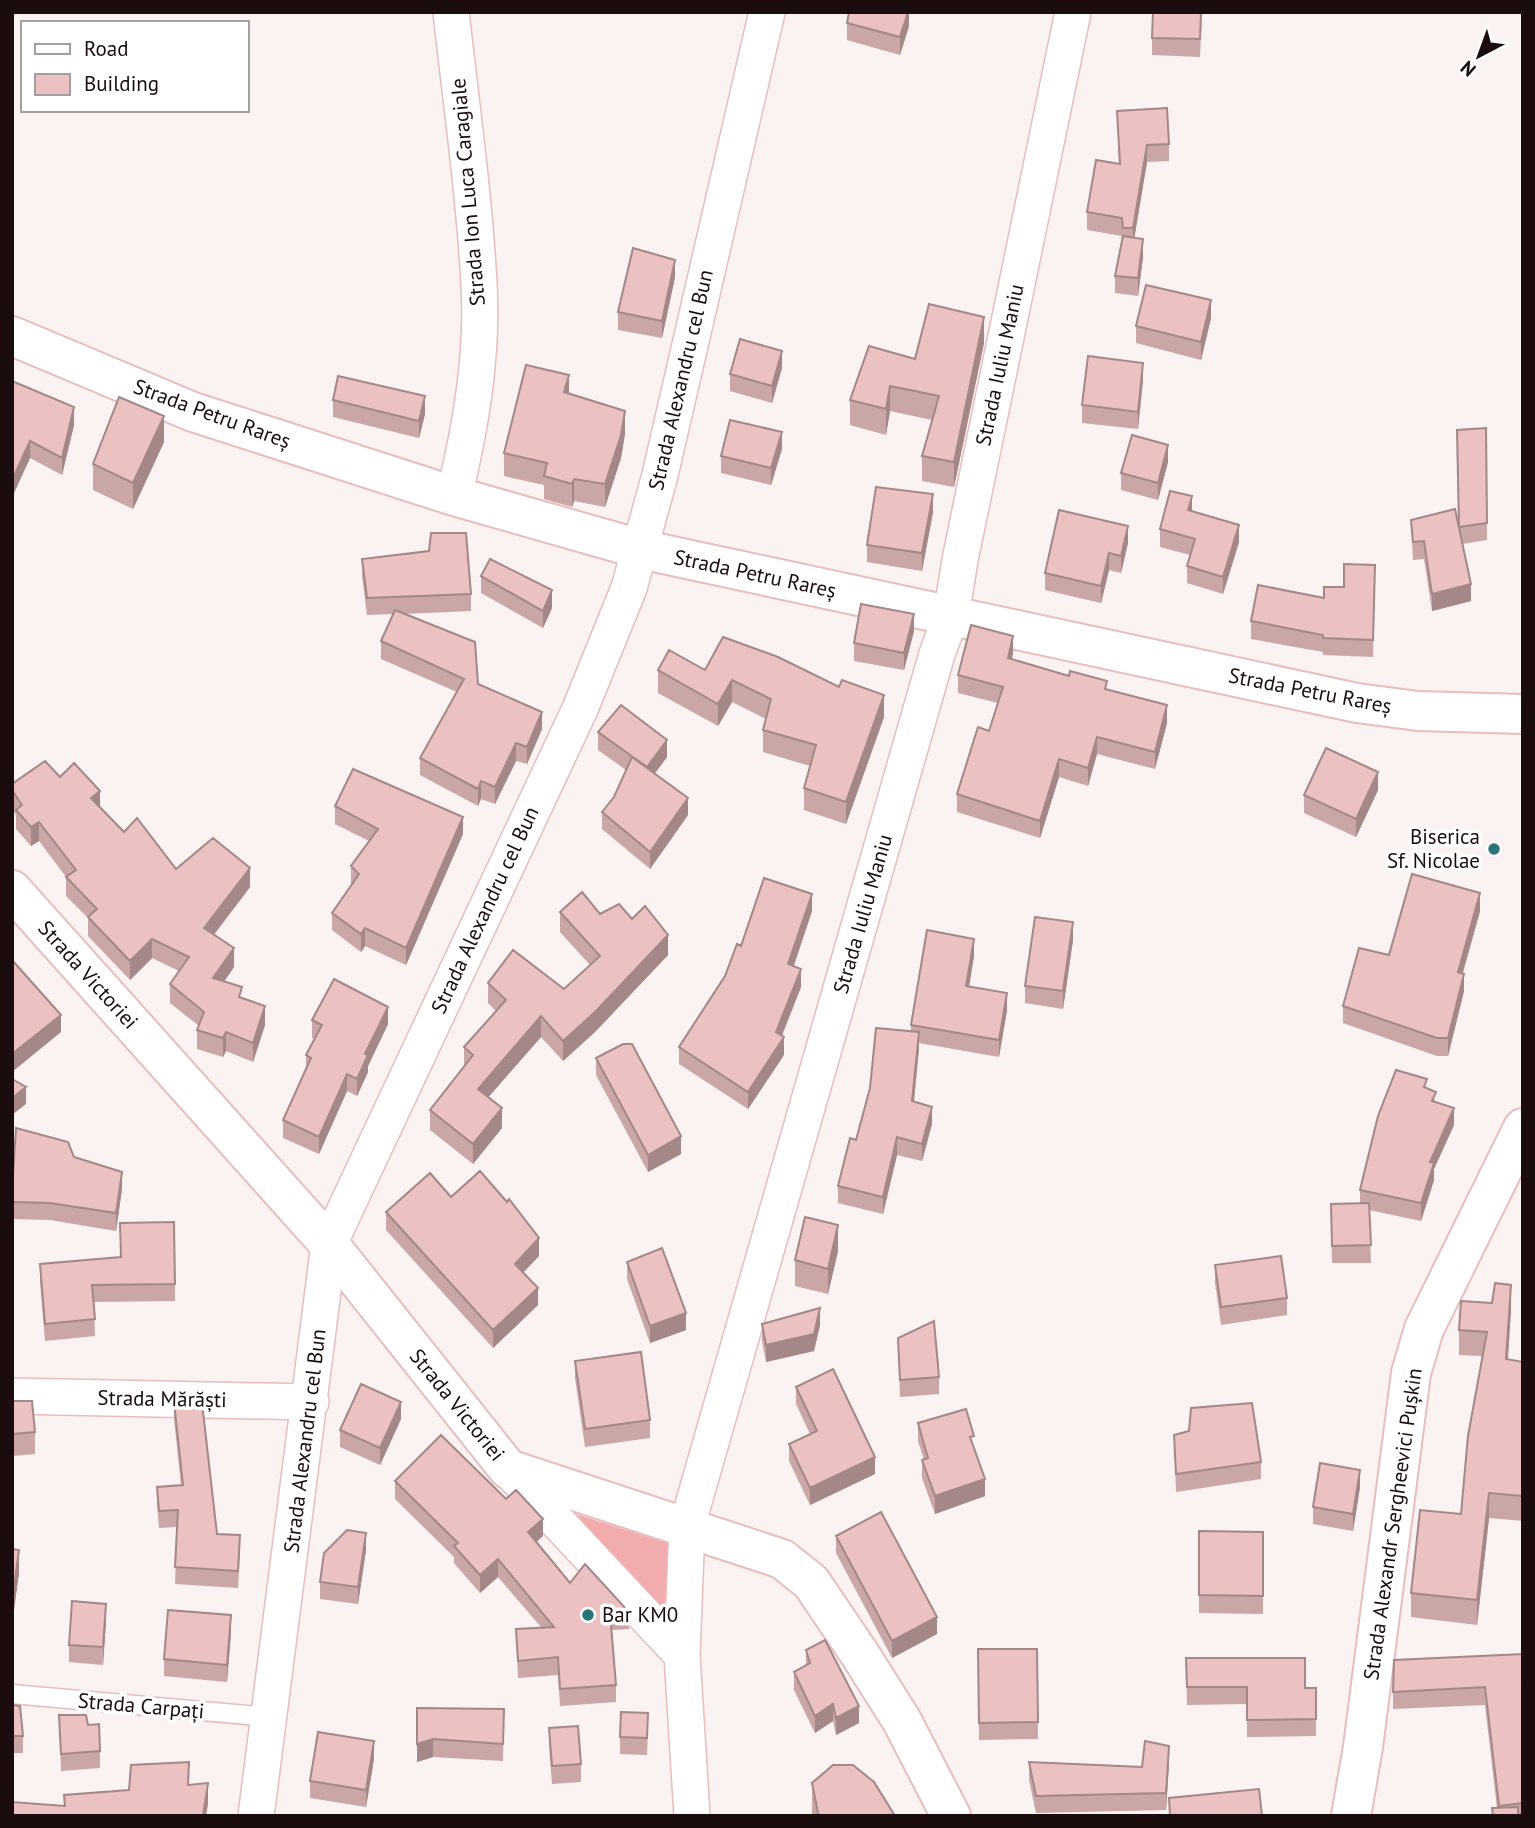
<svg xmlns="http://www.w3.org/2000/svg" width="1535" height="1828" viewBox="0 0 1535 1828" font-family="'PT Sans',sans-serif">
  <style>
    .green { fill: #f3acad }
    .lines { fill: none; stroke-linecap: round; stroke-linejoin: round }
    .service-casing { stroke: #e7bdbd; stroke-width: 21 }
    .minor-casing { stroke: #e7bdbd; stroke-width: 38 }
    .tertiary-casing { stroke: #e7bdbd; stroke-width: 42 }
    .secondary-casing { stroke: #e7bdbd; stroke-width: 42 }
    .service { stroke: #fff; stroke-width: 18 }
    .minor { stroke: #fff; stroke-width: 35 }
    .tertiary { stroke: #fff; stroke-width: 38 }
    .secondary { stroke: #fff; stroke-width: 38 }
    .wall { fill: #caa6a6 }
    .shaded-wall { fill: #a48787 }
    .building { fill: #ebc1c1; stroke: #a48787; stroke-width: 2 }
    .poi-dot { fill: #2a7479; stroke: #fff; stroke-width: 2.5 }
    .labels { text-anchor: middle; stroke-width: 7; stroke-linejoin: round; paint-order: stroke }
    .street-label { font-size: 21px; fill: #1b0d0d; stroke: #fff }
    .poi-label { font-size: 21px; fill: #1b0d0d; stroke: #fff; text-anchor: end }
  </style>
  <rect width="100%" height="100%" fill="#fbf2f2"/>
  <path class="green" d="M570,1512L670,1544L669,1616Z"/>
  <g class="lines">
    <defs>
      <path id="service" d="M12,1694L269,1717"/>
      <path id="minor" d="M451,12C461,102 474,193 479,284C483,355 471,426 454,496
        M12,1396L311,1402
        M508,1469L682,1655
        M256,1816L329,1244L580,709L629,588L660,475L767,12
        M692,1816L682,1655L687,1526L937,654L951,616L960,560L1073,12"/>
      <path id="tertiary" d="M12,890L329,1244L508,1469L782,1559L811,1582L861,1656L902,1721L951,1816
        M1351,1816L1363,1747L1411,1373L1424,1329L1523,1128"/>
      <path id="secondary" d="M12,336L193,412L454,496L640,549L1357,703L1418,711L1523,714"/>
    </defs>
    <use href="#service" class="service-casing"/>
    <use href="#minor" class="minor-casing"/>
    <use href="#tertiary" class="tertiary-casing"/>
    <use href="#secondary" class="secondary-casing"/>
    <use href="#service" class="service"/>
    <use href="#minor" class="minor"/>
    <use href="#tertiary" class="tertiary"/>
    <use href="#secondary" class="secondary"/>
  </g>
  <path class="wall" d="M909,12V26L900,55L847,40V23Z
    M1202,12L1200,57L1152,55V38Z
    M1117,111L1169,144V161L1147,162L1134,238L1143,257L1138,296L1115,293V276L1122,236L1087,230V212L1119,164Z
    M675,277L662,338L618,330V312Z
    M1211,318L1201,360L1136,343V326Z
    M984,343L954,487L922,481V456L932,420L890,411L886,435L850,425V400L915,359Z
    M782,368L772,403L730,391V374Z
    M1143,380L1138,429L1082,423V405Z
    M12,381L74,425L62,475L30,458L13,495Z
    M569,393L625,434L621,458L605,507L574,501L572,507L544,499V485L504,476V453Z
    M333,400L425,414L419,438L333,417Z
    M1486,428L1487,540L1462,544L1471,601L1432,611L1424,559L1413,560L1411,520L1459,526Z
    M164,442L133,509L93,490V464Z
    M782,449L771,485L721,473V456Z
    M1168,462L1158,500L1121,490V473Z
    M1192,511L1239,542L1223,594L1187,583V566L1190,555L1160,547V529Z
    M933,512L922,571L867,562V545Z
    M1128,543L1121,573L1109,570L1101,603L1045,590V573Z
    M362,559L471,594V611L405,614L478,684L542,729L527,764L516,761L495,804L481,799L478,806L420,775V758L457,692L381,659V641L393,614L367,615L362,576Z
    M481,576L552,608L543,628L481,593Z
    M1375,582L1373,657L1323,655V652L1251,639V621L1324,598L1344,587Z
    M914,631L904,670L854,661V643Z
    M1013,653L1012,659L1107,690L1167,723L1155,769L1097,754L1088,786L1059,777L1040,838L957,812V794L989,731L998,703L958,693V675Z
    M658,670H705L884,717L846,824L804,810V788L810,766L763,752V730L766,719L732,702L718,726L658,693Z
    M598,732L667,757L655,773L688,815L650,869L602,829V812L614,797L626,770L598,750Z
    M60,777L100,807L124,832L176,869L250,887L214,935L234,967L224,982L242,998L265,1025L253,1062L226,1051L223,1057L197,1049V1030L199,1026L170,1003V984L179,971L152,958L130,980L88,936V918L66,896V877L39,841L31,846L16,829V815L12,809V784Z
    M1378,790L1356,837L1304,813V795Z
    M335,806L463,834L406,965L365,946L361,952L332,930V913L352,885L351,883V866L369,841L335,824Z
    M812,911L794,966L801,987L782,1036L784,1055L748,1109L679,1064V1047L725,976L741,946Z
    M1480,911L1463,973L1464,991L1448,1056H1437L1343,1023V1006L1389,955Z
    M560,912L600,914L632,919L668,955L595,1032L563,1061L541,1037L488,1097L502,1128L473,1164L430,1130V1110L464,1066V1047L496,1011L488,1003V983L564,989L590,965L560,932Z
    M1073,940L1063,1009L1025,1003V986Z
    M974,956L969,987L1007,1010L999,1057L919,1043L914,1102L932,1124L922,1161L897,1155L883,1214L838,1203V1186L856,1140L911,1032V1025Z
    M312,1020L388,1024L368,1066V1072L357,1096L347,1091L319,1154L283,1138V1120L306,1070V1055L315,1039L312,1038Z
    M596,1058L681,1154L648,1172L596,1075Z
    M1427,1088L1436,1102L1454,1125L1434,1169V1180L1421,1221L1369,1210L1371,1263H1332L1331,1221L1360,1203V1190Z
    M74,1157L122,1189L116,1231L50,1220L12,1219V1175Z
    M451,1197L539,1256L523,1273L538,1305L493,1348L386,1230V1212Z
    M838,1251L828,1294L795,1286V1260Z
    M627,1262L686,1330L650,1343L627,1279Z
    M40,1264L175,1284V1301L94,1302L95,1336L45,1341L40,1282Z
    M1215,1265L1287,1298V1315L1221,1325L1215,1283Z
    M1511,1310L1508,1359L1523,1362V1521L1489,1518L1477,1625L1411,1617V1593L1461,1514L1482,1356L1459,1355V1330Z
    M762,1324L820,1325L814,1351L766,1362L762,1341Z
    M898,1338L939,1377V1394L900,1397Z
    M575,1361L650,1420V1438L585,1447L575,1378Z
    M796,1387L875,1474L810,1505L789,1461V1444L810,1434L796,1404Z
    M12,1401L35,1432V1454L13,1456Z
    M174,1402L217,1534L240,1553L238,1588L175,1584L177,1527L159,1528L157,1504V1487L181,1485L174,1419Z
    M401,1419L380,1465L340,1447V1430Z
    M918,1423L974,1447L985,1496L935,1514L922,1478V1460H924L918,1441Z
    M1174,1435L1261,1462V1479L1176,1492Z
    M395,1481L543,1536L536,1542L570,1583L629,1612V1629L612,1630L616,1685V1702L560,1706L558,1675L518,1678L516,1629L541,1627L498,1577L480,1593L454,1563V1557L395,1499Z
    M1360,1487L1353,1531L1313,1524V1507Z
    M1263,1532V1614L1199,1613V1595Z
    M836,1536L937,1634L892,1658L836,1553Z
    M12,1549L19,1573L14,1609H12Z
    M366,1550L358,1604L320,1599V1582Z
    M106,1621L103,1665L69,1662V1645Z
    M231,1633L227,1682L164,1676V1659Z
    M978,1649H1037L1038,1739L979,1740Z
    M806,1650L859,1723L836,1735L833,1721L815,1733L794,1690V1672L806,1666Z
    M1523,1654V1816H1492L1497,1808L1485,1705L1393,1709V1692Z
    M1186,1658L1305,1688H1316V1736L1247,1737V1704L1187,1705Z
    M12,1705L23,1736V1753H12Z
    M417,1708L504,1709L503,1761L433,1757L417,1762Z
    M59,1715L88,1725L100,1751V1768L61,1771Z
    M549,1728L581,1764V1782L552,1784L549,1746Z
    M648,1730L647,1755L620,1754V1737Z
    M374,1759L366,1807L310,1798V1781Z
    M1029,1762L1142,1767L1169,1763L1166,1810L1036,1813L1029,1780Z
    M812,1783L895,1816H812Z"/>
  <path class="shaded-wall" d="M908,12H909V26L900,55V37Z
    M1147,145V162L1133,246V228Z
    M1143,239V257L1138,296V278Z
    M675,260V277L662,338V321Z
    M1211,300V318L1201,360V342Z
    M984,317V343L954,487V462Z
    M782,351V368L772,403V386Z
    M1143,363V380L1138,429V412Z
    M569,375V398L564,392Z
    M890,386V411L886,435V409Z
    M425,396V414L419,438V421Z
    M74,407V425L62,475V458Z
    M625,411V434L621,458L605,507V484Z
    M164,416V442L133,509V483Z
    M782,432V449L771,485V468Z
    M30,441V458L13,495V478Z
    M1168,445V462L1158,500V483Z
    M574,479V501L572,507V484Z
    M933,494V512L922,571V553Z
    M1192,496V514L1188,510Z
    M1239,525V542L1223,594V577Z
    M1128,526V543L1121,573V556Z
    M1109,553V570L1101,603V586Z
    M1471,584V601L1432,611V594Z
    M552,590V608L543,628V611Z
    M914,614V631L904,670V653Z
    M1013,636V653L1008,676V658Z
    M732,680V702L718,726V704Z
    M884,695V717L846,824V802Z
    M1167,705V723L1155,769V752Z
    M542,712V729L527,764V747Z
    M1097,737V754L1088,786V768Z
    M667,740V757L647,784V767Z
    M516,743V761L495,804V787Z
    M1059,759V777L1040,838V821Z
    M1378,772V790L1356,837V819Z
    M481,781V799L478,806V789Z
    M100,791V810L91,798Z
    M688,798V815L650,869V852Z
    M463,817V834L406,965V948Z
    M39,822V841L31,846V827Z
    M250,868V887L204,947V928Z
    M1480,893V911L1458,989V972Z
    M812,894V911L788,982V964Z
    M1073,922V940L1063,1009V991Z
    M365,928V946L361,952V934Z
    M668,935V955L595,1032L563,1061V1041Z
    M152,939V958L130,980V961Z
    M974,939V956L966,1004V986Z
    M234,948V967L213,997V978Z
    M801,969V987L777,1047L784,1037V1055L748,1109V1092L776,1032Z
    M1464,974V991L1448,1056V1038Z
    M1007,993V1010L999,1057V1040Z
    M265,1006V1025L253,1062V1043Z
    M388,1007V1024L368,1066V1072L357,1096V1079L365,1054Z
    M61,1015V1032L12,1072V1054Z
    M541,1016V1037L478,1109V1089Z
    M226,1032V1051L223,1057V1038Z
    M919,1032V1050L912,1119V1101Z
    M347,1074V1091L319,1154V1137Z
    M26,1087V1104L12,1115V1098Z
    M932,1107V1124L922,1161V1144Z
    M502,1108V1128L473,1164V1144Z
    M1454,1108V1125L1434,1169V1180L1421,1221V1203L1430,1162Z
    M681,1136V1154L648,1172V1155Z
    M897,1137V1155L883,1214V1197Z
    M122,1172V1189L116,1231V1213Z
    M838,1225V1251L828,1294V1269Z
    M539,1238V1256L515,1281V1264Z
    M1511,1285V1310L1506,1383V1359Z
    M538,1288V1305L493,1348V1330Z
    M820,1308V1325L814,1351L766,1362V1345Z
    M686,1313V1330L650,1343V1326Z
    M401,1402V1419L380,1465V1448Z
    M875,1457V1474L810,1505V1488Z
    M1360,1470V1487L1353,1531V1514Z
    M985,1479V1496L935,1514V1496Z
    M1489,1493V1518L1477,1625V1600Z
    M543,1519V1536L528,1550V1532Z
    M366,1533V1550L358,1604V1587Z
    M19,1550V1573L14,1609V1587Z
    M498,1559V1577L480,1593V1575Z
    M106,1604V1621L103,1665V1647Z
    M231,1615V1633L227,1682V1665Z
    M937,1617V1634L892,1658V1641Z
    M833,1704V1721L815,1733V1716Z
    M859,1706V1723L836,1735V1718Z
    M433,1739V1757L417,1762V1744Z
    M374,1741V1759L366,1807V1790Z
    M1169,1746V1763L1166,1810V1793Z
    M208,1783V1804L206,1816H203Z"/>
  <path class="building" d="M849,12H908L900,37L847,23Z
    M1153,12H1201L1200,39L1152,38Z
    M1167,108L1169,144L1147,145L1133,228H1123L1122,218L1087,212L1096,160L1120,164L1117,111Z
    M1123,236L1143,239L1138,278L1115,276Z
    M633,248L675,260L662,321L618,312Z
    M1146,285L1211,300L1201,342L1136,326Z
    M929,304L984,317L954,462L922,456L939,396L890,386L886,409L850,400L869,346L915,359Z
    M740,339L782,351L772,386L730,374Z
    M1088,356L1143,363L1138,412L1082,405Z
    M526,365L569,375L564,392L625,411L621,435L605,484L574,479L572,484L544,476L547,463L504,453Z
    M338,376L425,396L419,421L333,400Z
    M12,381L74,407L62,458L30,441L13,478Z
    M119,397L164,416L133,483L93,464Z
    M730,420L782,432L771,468L721,456Z
    M1486,428L1487,523L1459,527L1457,430Z
    M1132,435L1168,445L1158,483L1121,473Z
    M876,487L933,494L922,553L867,545Z
    M1170,491L1192,496L1188,510L1239,525L1223,577L1187,566L1195,539L1160,529Z
    M1455,509L1471,584L1432,594L1424,541L1413,542L1411,520Z
    M1059,510L1128,526L1121,556L1109,553L1101,586L1045,573Z
    M431,533H466L471,594L367,598L362,559L429,551Z
    M490,559L552,590L543,611L481,576Z
    M1344,564L1375,565L1373,640L1323,638V635L1251,621L1258,585L1324,598V587H1344Z
    M861,604L914,614L904,653L854,643Z
    M395,610L475,642L478,684L542,712L527,747L516,743L495,787L481,781L478,789L420,758L464,679L381,641Z
    M971,625L1013,636L1008,658L1069,676L1070,671L1107,681L1105,689L1167,705L1155,752L1097,737L1088,768L1059,759L1040,821L957,794L978,727L989,731L1003,687L958,675Z
    M723,637L778,657L839,687L842,680L884,695L846,802L804,788L816,745L763,730L771,699L732,680L718,704L658,670L669,650L705,670Z
    M621,705L667,740L647,767L598,732Z
    M1326,748L1378,772L1356,819L1304,795Z
    M632,757L688,798L650,852L602,812L614,797Z
    M45,761L60,777L74,763L100,791L91,798L124,832L137,818L176,869L213,838L250,868L204,928L234,948L213,978L242,987L239,997L265,1006L253,1043L226,1032L223,1038L197,1030L204,1012L170,984L189,957L152,939L130,961L88,917L97,909L66,877L76,870L39,822L31,827L16,810L22,805L12,790V784Z
    M353,769L463,817L406,948L365,928L361,934L332,913L359,874L351,866L378,829L335,806Z
    M1412,874L1480,893L1458,972L1464,974L1448,1038H1437L1343,1006L1359,948L1389,955Z
    M764,878L812,894L788,964L801,969L776,1032L784,1037L748,1092L679,1047L725,976L737,944L741,946Z
    M582,892L600,914L619,904L632,919L645,906L668,935L595,1012L563,1041L541,1016L478,1089L502,1108L473,1144L430,1110L473,1055L464,1047L506,1000L488,983L513,950L564,989L600,956L560,912Z
    M1035,917L1073,922L1063,991L1025,986Z
    M927,930L974,939L966,986L1007,993L999,1040L911,1025Z
    M12,960L61,1015L12,1054Z
    M334,979L388,1007L365,1054L368,1055L357,1079L347,1074L319,1137L283,1120L311,1058L306,1055L322,1025L312,1020Z
    M876,1028L919,1032L912,1101L932,1107L922,1144L897,1137L883,1197L838,1186L850,1138L856,1140L870,1088Z
    M623,1044H632L681,1136L648,1155L596,1058Z
    M1396,1070L1427,1079L1424,1087L1436,1092L1432,1101L1454,1108L1430,1162L1434,1163L1421,1203L1360,1190L1378,1116Z
    M12,1079L26,1087L12,1098Z
    M16,1128L68,1142L74,1157L122,1172L116,1213L50,1203L12,1202V1175H13Z
    M480,1171L507,1202L509,1199L539,1238L515,1264L538,1288L493,1330L386,1212L430,1173L451,1197Z
    M1369,1203L1371,1245L1332,1246L1331,1204Z
    M805,1217L838,1225L828,1269L795,1260Z
    M174,1222L175,1284L92,1285L95,1319L45,1324L40,1264L121,1257L120,1223Z
    M662,1248L686,1313L650,1326L627,1262Z
    M1281,1256L1287,1298L1221,1307L1215,1265Z
    M1495,1283L1511,1285L1506,1359L1523,1362V1496L1489,1493L1477,1600L1411,1593L1420,1510L1461,1514L1468,1436L1487,1332L1459,1330L1461,1301L1492,1303Z
    M820,1308L814,1334L766,1345L762,1324Z
    M934,1321L939,1377L900,1380L898,1338Z
    M641,1352L650,1420L585,1429L575,1361Z
    M833,1369L875,1457L810,1488L789,1444L817,1431L796,1387Z
    M361,1384L401,1402L380,1448L340,1430Z
    M12,1401H32L35,1432L13,1434L12,1440Z
    M174,1402L202,1403L217,1534L240,1535L238,1571L175,1567L178,1510L159,1511L157,1487L183,1485Z
    M1252,1403L1261,1462L1176,1474L1174,1435L1189,1431L1191,1408Z
    M966,1409L974,1436L970,1437L985,1479L935,1496L922,1460L928,1458L918,1423Z
    M441,1435L506,1499L516,1490L543,1519L528,1532L570,1583L585,1564L629,1612L610,1613L616,1685L560,1689L558,1657L518,1661L516,1629L554,1627L498,1559L480,1575L454,1546L458,1543L395,1481Z
    M1320,1463L1360,1470L1353,1514L1313,1507Z
    M881,1512L937,1617L892,1641L836,1536Z
    M347,1530L366,1533L358,1587L320,1582L324,1553Z
    M1199,1531L1263,1532V1596L1199,1595Z
    M12,1549L19,1550L14,1587L12,1586Z
    M72,1601L106,1604L103,1647L69,1645Z
    M168,1610L231,1615L227,1665L164,1659Z
    M825,1640L859,1706L836,1718L833,1704L815,1716L794,1672L810,1663L806,1650Z
    M978,1649H1037L1038,1722L979,1723Z
    M1523,1654V1686H1522L1523,1695V1803L1499,1806L1485,1687L1393,1692L1394,1660Z
    M1186,1658H1305V1688H1316V1719L1247,1720V1687H1187Z
    M12,1705L20,1706L23,1736H12Z
    M417,1708L504,1709L503,1744L433,1739L417,1744Z
    M621,1712L648,1713L647,1738L620,1737Z
    M59,1715H86L88,1725L99,1724L100,1751L61,1754Z
    M578,1726L581,1764L552,1766L549,1728Z
    M318,1732L374,1741L366,1790L310,1781Z
    M1145,1741L1169,1746L1166,1793L1036,1796L1029,1762L1142,1767Z
    M189,1762L188,1785L208,1783L203,1816H12V1802L65,1806L64,1795L129,1790L131,1765Z
    M833,1765H853L874,1782L895,1816H820L818,1813L812,1783Z
    M1259,1789L1262,1816H1170L1169,1798Z
    M1518,1807V1816H1493L1492,1808Z"/>
  <g class="poi-dot">
    <circle cx="1494" cy="849" r="7"/>
    <circle cx="588" cy="1615" r="7"/>
  </g>
  <g class="labels">
    <g class="street-label">
      <text transform="translate(468 192) rotate(-95)" y="7">Strada Ion Luca Caragiale</text>
      <text transform="translate(1000 365) rotate(-78)" y="7">Strada Iuliu Maniu</text>
      <text transform="translate(681 380) rotate(-77)" y="7">Strada Alexandru cel Bun</text>
      <text transform="translate(212 414) rotate(20)" y="7">Strada Petru Rareș</text>
      <text transform="translate(755 574) rotate(12)" y="7">Strada Petru Rareș</text>
      <text transform="translate(1310 691) rotate(11)" y="7">Strada Petru Rareș</text>
      <text transform="translate(485 910) rotate(-65)" y="7">Strada Alexandru cel Bun</text>
      <text transform="translate(863 914) rotate(-74)" y="7">Strada Iuliu Maniu</text>
      <text transform="translate(88 975) rotate(48)" y="7">Strada Victoriei</text>
      <text transform="translate(162 1399) rotate(1)" y="7">Strada Mărăști</text>
      <text transform="translate(457 1405) rotate(51)" y="7">Strada Victoriei</text>
      <text transform="translate(305 1441) rotate(-83)" y="7">Strada Alexandru cel Bun</text>
      <text transform="translate(1393 1524) rotate(-82)" y="7">Strada Alexandr Sergheevici Pușkin</text>
      <text transform="translate(141 1706) rotate(5)" y="7">Strada Carpați</text>
    </g>
    <g class="poi-label">
      <text x="1480" y="844">Biserica<tspan x="1480" dy="24">Sf. Nicolae</tspan></text>
      <text x="602" y="1622" text-anchor="start">Bar KM0</text>
    </g>
  </g>
  <rect width="1535" height="1828" fill="none" stroke="#1b0d0d" stroke-width="28"/>
  <rect x="21" y="21" width="228" height="91" fill="#ffffff" stroke="#a49e9e" stroke-width="2"/>
  <rect x="35" y="44" width="35" height="10" fill="#ffffff" stroke="#a49e9e" stroke-width="2"/>
  <text x="84" y="56" font-size="21" fill="#1b0d0d">Road</text>
  <rect x="35" y="74" width="35" height="21" fill="#ebc1c1" stroke="#a49e9e" stroke-width="2"/>
  <text x="84" y="91" font-size="21" fill="#1b0d0d">Building</text>
  <g transform="translate(1479 56) rotate(221)" stroke="#ffffff" stroke-width="5" paint-order="stroke">
  <path d="M0-5L12 26L0 18L-12 26Z" fill="#1b0d0d"/>
  <text y="-10" font-size="19" font-weight="bold" text-anchor="middle" fill="#1b0d0d">N</text>
  </g>
</svg>
